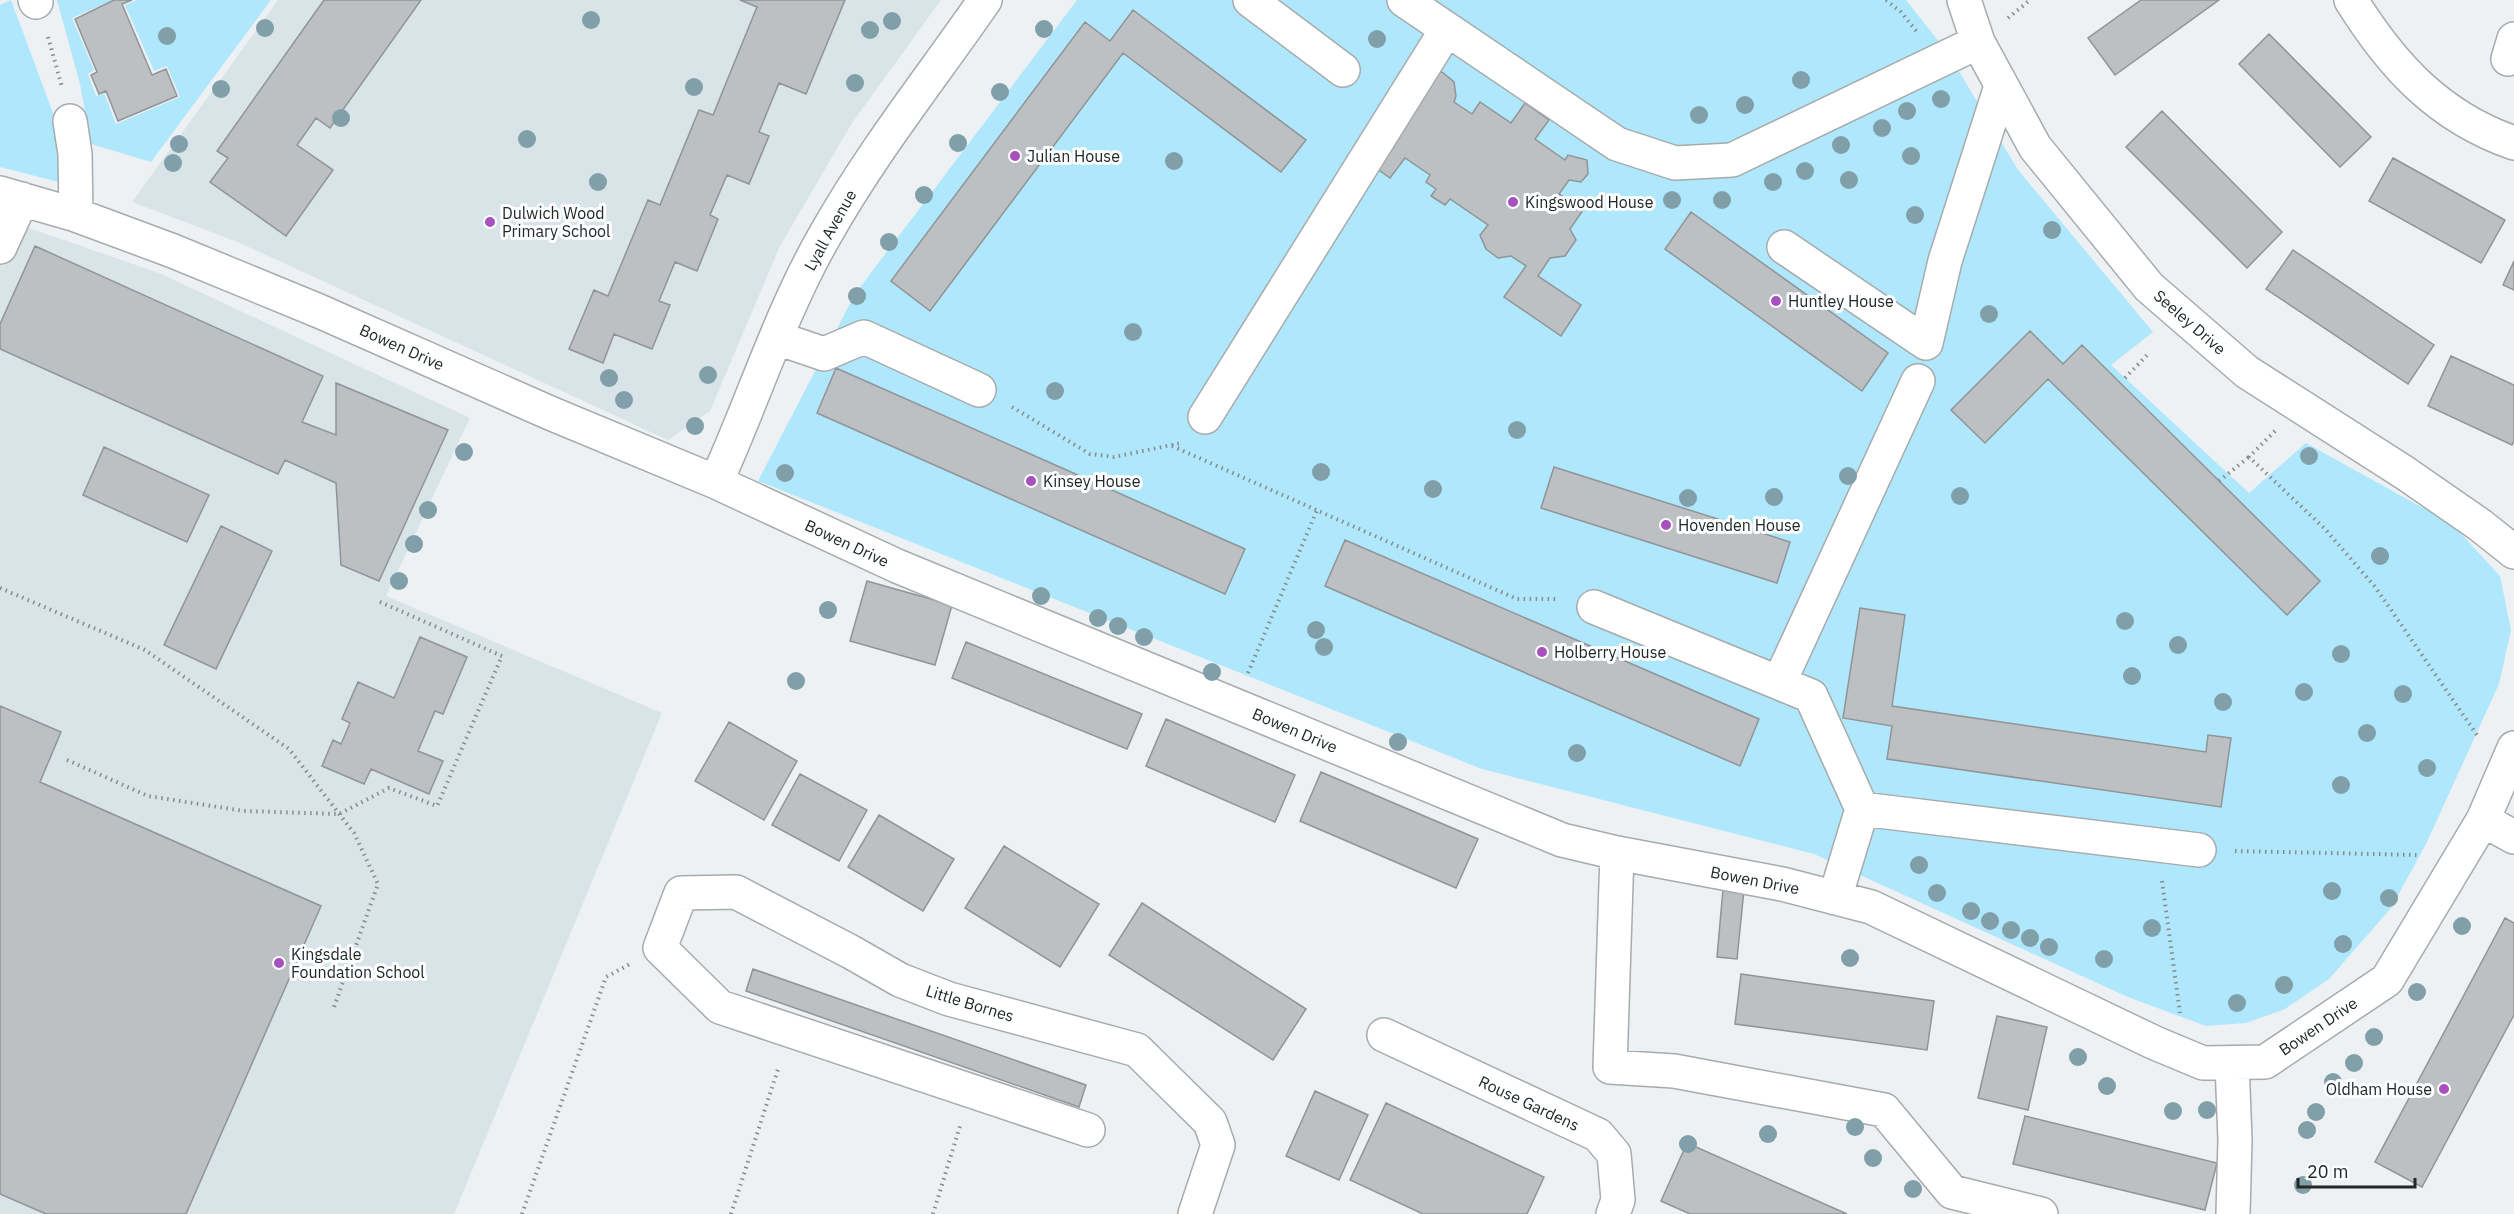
<svg xmlns="http://www.w3.org/2000/svg" width="2514" height="1214" viewBox="0 0 2514 1214" font-family="'IBM Plex Sans',sans-serif">
  <style>
    .built { fill: #d8e4e8 }
    .green { fill: #afe7fc; fill-rule: evenodd }
    .building { fill: #bdc0c3; stroke: #919496; stroke-width: 1.5 }
    .lines { fill: none; stroke-linecap: round; stroke-linejoin: round }
    .minor-casing { stroke: #a7abac; stroke-width: 36 }
    .path { stroke: #888b8c; stroke-width: 4; stroke-dasharray: 1.5 4.5; stroke-linecap: butt }
    .minor { stroke: #fff; stroke-width: 33 }
    .tree { fill: #809fa9 }
    .poi-dot { fill: #a850bd; stroke: #fcfeff; stroke-width: 2 }
    .labels { text-anchor: middle; stroke-width: 6; stroke-linejoin: round; paint-order: stroke }
    .poi-label { font-size: 16px; fill: #252727; stroke: #fcfeff; text-anchor: start }
    .street-label { font-size: 16px; fill: #252727; stroke: #fcfeff }
  </style>
  <rect width="100%" height="100%" fill="#edf1f3"/>
  <path class="built" d="M278,0H941L852,123L780,246L710,411L668,440L240,243L132,202Z
    M3,219L159,273L470,418L386,596L662,713L454,1214H0V225Z"/>
  <path class="green" d="M11,0L53,113L59,182L0,167V5Z
    M57,0H113L72,18L94,70L88,74L96,96L104,93L116,124L180,97L167,66L154,71L125,5L137,0H271L151,162L91,144L80,84Z
    M1077,0H1906L1948,53L2018,170L2153,332L2111,365L2249,493L2306,443L2452,524L2500,576L2511,630L2499,684L2426,844L2391,908L2329,979L2285,1009L2246,1023L2206,1026L2128,997L1814,854L1482,769L758,481L855,294ZM1134,10L1306,140L1282,172L1123,53L929,310L891,281L1085,22L1110,41ZM1442,72L1454,82L1456,96L1454,102L1472,114L1480,102L1511,123L1525,104L1535,139L1565,160L1568,155L1587,160L1588,174L1582,182L1569,180L1559,194L1583,210L1570,229L1576,240L1565,256L1550,258L1538,276L1581,305L1561,335L1526,266L1511,256L1498,258L1486,249L1481,235L1488,225L1450,199L1445,205L1431,196L1436,189L1426,182L1430,175L1405,158L1390,178L1372,165L1426,75ZM1691,212L1888,353L1862,390L1665,249ZM2030,331L2063,364L2082,345L2320,581L2287,614L2048,379L1985,443L1952,410ZM836,369L1245,550L1225,593L817,413ZM1554,467L1789,542L1777,583L1542,508ZM1345,540L1759,719L1740,765L1325,586ZM1860,608L1905,615L1892,706L2206,752L2208,735L2231,738L2221,807L1887,759L1892,726L1843,718Z"/>
  <path class="building" d="M114,0H132L122,4L152,75L166,69L177,96L118,121L106,91L99,94L91,75L97,72L75,19Z
    M324,0H421L330,128L316,118L297,145L333,170L286,236L210,182L228,158L217,151Z
    M740,0H845L806,94L779,83L759,132L769,136L749,184L727,175L710,215L718,219L697,271L675,262L659,301L670,305L652,349L614,334L603,363L569,349L594,290L608,296L648,200L660,205L699,110L713,115L757,7Z
    M2141,0H2219L2115,75L2088,38Z
    M1133,10L1306,140L1281,172L1123,53L930,311L891,281L1085,22L1110,41Z
    M2269,34L2371,137L2340,167L2239,64Z
    M1442,72L1454,82L1456,96L1454,102L1472,114L1480,102L1511,123L1525,103L1549,120L1535,139L1565,160L1568,155L1587,160L1588,174L1581,182L1569,180L1559,194L1583,210L1570,229L1576,240L1565,256L1550,258L1538,276L1581,305L1561,336L1504,297L1526,266L1511,256L1498,258L1486,249L1480,235L1488,225L1450,199L1445,205L1431,196L1436,189L1426,182L1430,175L1405,158L1390,178L1372,165L1426,75Z
    M2162,111L2282,232L2247,268L2126,147Z
    M2393,158L2505,220L2481,263L2369,201Z
    M1691,212L1888,353L1862,391L1665,249Z
    M35,246L323,376L302,422L336,435V383L448,430L379,581L341,565L336,483L285,460L278,474L0,349V324Z
    M2293,250L2434,345L2408,384L2266,289Z
    M2514,261V290L2503,285Z
    M2030,331L2063,364L2082,345L2320,581L2287,615L2048,379L1985,443L1951,410Z
    M2451,356L2514,385V441L2512,445L2428,406Z
    M836,368L1245,549L1225,594L817,413Z
    M104,447L209,495L187,542L83,495Z
    M1554,467L1790,542L1777,583L1541,508Z
    M221,526L272,551L216,669L164,645Z
    M1345,540L1759,719L1740,766L1325,586Z
    M867,581L952,605L935,665L850,641Z
    M1860,608L1905,615L1892,706L2206,752L2208,735L2231,738L2221,807L1887,759L1892,726L1843,718Z
    M420,637L467,657L443,714L435,711L418,751L443,761L429,794L371,769L364,784L322,766L333,740L341,744L350,723L342,719L358,682L394,698Z
    M966,642L1142,714L1127,749L952,678Z
    M0,706L61,732L40,782L321,906L186,1214H46L0,1194Z
    M1166,719L1295,775L1275,822L1146,766Z
    M729,722L797,761L764,820L695,781Z
    M1321,772L1478,839L1456,888L1300,821Z
    M800,774L867,810L839,861L772,825Z
    M879,815L954,859L923,911L848,867Z
    M1004,846L1099,904L1060,967L965,908Z
    M1724,878L1745,880L1737,959L1717,957Z
    M1142,903L1306,1009L1273,1060L1109,955Z
    M2505,918L2514,923V1015L2422,1187L2375,1162Z
    M753,969L1086,1085L1079,1107L746,991Z
    M1741,974L1934,1001L1927,1050L1735,1024Z
    M1997,1016L2047,1027L2028,1110L1978,1098Z
    M1315,1091L1368,1115L1339,1180L1286,1156Z
    M1386,1103L1544,1177L1527,1214H1423L1350,1180Z
    M2025,1116L2217,1163L2205,1210L2013,1164Z
    M1687,1143L1847,1214H1690L1661,1201Z"/>
  <g class="lines">
    <defs>
      <path id="minor" d="M35,0L36,2
        M1250,0L1343,70
        M1404,0L1617,144L1675,163L1732,160L1978,42
        M1964,0L1978,42L2035,147L2149,287L2247,372L2405,473L2480,525L2514,552
        M2351,0C2392,66 2439,117 2514,143
        M2508,59L2514,39
        M70,121L75,154L76,215
        M0,193L76,215L173,251L319,311L550,413L716,482L897,566L1562,840L1617,853L1782,884L1871,907L2155,1043L2203,1063L2265,1062L2387,980L2483,820L2514,748
        M0,247L22,199
        M1784,247L1926,343L1945,261L2001,86
        M777,338L824,354L864,337L979,390
        M1205,417L1447,29
        M716,482C753,401 780,314 824,237C871,153 931,78 985,0
        M1594,607L1811,696L1862,809
        M1779,683L1918,381
        M2483,820L2514,837
        M1617,853L1610,1067L1674,1071L1884,1110L1952,1192L2041,1214
        M1835,898L1862,809L2199,850
        M1384,1035L1598,1135L1614,1154L1618,1200L1613,1214
        M2232,1063L2235,1140L2233,1214
        M1088,1130L720,1007L660,948L681,893L736,892L851,952L900,980L949,999L1137,1050L1210,1122L1218,1145L1195,1214"/>
    </defs>
    <use href="#minor" class="minor-casing"/>
    <path class="path" d="M1886,0L1901,12L1917,32
      M2008,18L2030,0
      M48,37L62,87
      M2125,378L2149,353
      M1012,407L1090,454L1114,457L1181,443
      M2275,431L2249,457L2325,529L2376,588L2479,738
      M1172,446L1517,599H1558
      M2219,481L2249,457
      M0,588L145,650L289,749L354,833L378,884L334,1007
      M1248,673L1317,510
      M67,760L148,796L244,811L339,814L389,788L437,806L502,656L378,601
      M2235,851L2420,855
      M2162,881L2180,1013
      M522,1214L606,977L630,964
      M731,1214L779,1066
      M933,1214L960,1126"/>
    <use href="#minor" class="minor"/>
  </g>
  <g class="tree">
    <circle cx="591" cy="20" r="9"/>
    <circle cx="892" cy="21" r="9"/>
    <circle cx="265" cy="28" r="9"/>
    <circle cx="1044" cy="29" r="9"/>
    <circle cx="870" cy="30" r="9"/>
    <circle cx="167" cy="36" r="9"/>
    <circle cx="1377" cy="39" r="9"/>
    <circle cx="1801" cy="80" r="9"/>
    <circle cx="855" cy="83" r="9"/>
    <circle cx="694" cy="87" r="9"/>
    <circle cx="221" cy="89" r="9"/>
    <circle cx="1000" cy="92" r="9"/>
    <circle cx="1941" cy="99" r="9"/>
    <circle cx="1745" cy="105" r="9"/>
    <circle cx="1907" cy="111" r="9"/>
    <circle cx="1699" cy="115" r="9"/>
    <circle cx="341" cy="118" r="9"/>
    <circle cx="1882" cy="128" r="9"/>
    <circle cx="527" cy="139" r="9"/>
    <circle cx="958" cy="143" r="9"/>
    <circle cx="179" cy="144" r="9"/>
    <circle cx="1841" cy="145" r="9"/>
    <circle cx="1911" cy="156" r="9"/>
    <circle cx="1174" cy="161" r="9"/>
    <circle cx="173" cy="163" r="9"/>
    <circle cx="1805" cy="171" r="9"/>
    <circle cx="1849" cy="180" r="9"/>
    <circle cx="598" cy="182" r="9"/>
    <circle cx="1773" cy="182" r="9"/>
    <circle cx="924" cy="195" r="9"/>
    <circle cx="1672" cy="200" r="9"/>
    <circle cx="1722" cy="200" r="9"/>
    <circle cx="1915" cy="215" r="9"/>
    <circle cx="2052" cy="230" r="9"/>
    <circle cx="889" cy="242" r="9"/>
    <circle cx="857" cy="296" r="9"/>
    <circle cx="1989" cy="314" r="9"/>
    <circle cx="1133" cy="332" r="9"/>
    <circle cx="708" cy="375" r="9"/>
    <circle cx="609" cy="378" r="9"/>
    <circle cx="1055" cy="391" r="9"/>
    <circle cx="624" cy="400" r="9"/>
    <circle cx="695" cy="426" r="9"/>
    <circle cx="1517" cy="430" r="9"/>
    <circle cx="464" cy="452" r="9"/>
    <circle cx="2309" cy="456" r="9"/>
    <circle cx="1321" cy="472" r="9"/>
    <circle cx="785" cy="473" r="9"/>
    <circle cx="1848" cy="476" r="9"/>
    <circle cx="1433" cy="489" r="9"/>
    <circle cx="1960" cy="496" r="9"/>
    <circle cx="1774" cy="497" r="9"/>
    <circle cx="1688" cy="498" r="9"/>
    <circle cx="428" cy="510" r="9"/>
    <circle cx="414" cy="544" r="9"/>
    <circle cx="2380" cy="556" r="9"/>
    <circle cx="399" cy="581" r="9"/>
    <circle cx="1041" cy="596" r="9"/>
    <circle cx="828" cy="610" r="9"/>
    <circle cx="1098" cy="618" r="9"/>
    <circle cx="2125" cy="621" r="9"/>
    <circle cx="1118" cy="626" r="9"/>
    <circle cx="1316" cy="630" r="9"/>
    <circle cx="1144" cy="637" r="9"/>
    <circle cx="2178" cy="645" r="9"/>
    <circle cx="1324" cy="647" r="9"/>
    <circle cx="2341" cy="654" r="9"/>
    <circle cx="1212" cy="672" r="9"/>
    <circle cx="2132" cy="676" r="9"/>
    <circle cx="796" cy="681" r="9"/>
    <circle cx="2304" cy="692" r="9"/>
    <circle cx="2403" cy="694" r="9"/>
    <circle cx="2223" cy="702" r="9"/>
    <circle cx="2367" cy="733" r="9"/>
    <circle cx="1398" cy="742" r="9"/>
    <circle cx="1577" cy="753" r="9"/>
    <circle cx="2427" cy="768" r="9"/>
    <circle cx="2341" cy="785" r="9"/>
    <circle cx="1919" cy="865" r="9"/>
    <circle cx="2332" cy="891" r="9"/>
    <circle cx="1937" cy="893" r="9"/>
    <circle cx="2389" cy="898" r="9"/>
    <circle cx="1971" cy="911" r="9"/>
    <circle cx="1990" cy="921" r="9"/>
    <circle cx="2462" cy="926" r="9"/>
    <circle cx="2152" cy="928" r="9"/>
    <circle cx="2011" cy="930" r="9"/>
    <circle cx="2030" cy="938" r="9"/>
    <circle cx="2343" cy="944" r="9"/>
    <circle cx="2049" cy="947" r="9"/>
    <circle cx="1850" cy="958" r="9"/>
    <circle cx="2104" cy="959" r="9"/>
    <circle cx="2284" cy="985" r="9"/>
    <circle cx="2417" cy="992" r="9"/>
    <circle cx="2237" cy="1003" r="9"/>
    <circle cx="2374" cy="1037" r="9"/>
    <circle cx="2078" cy="1057" r="9"/>
    <circle cx="2354" cy="1063" r="9"/>
    <circle cx="2333" cy="1082" r="9"/>
    <circle cx="2107" cy="1086" r="9"/>
    <circle cx="2207" cy="1110" r="9"/>
    <circle cx="2173" cy="1111" r="9"/>
    <circle cx="2316" cy="1112" r="9"/>
    <circle cx="1855" cy="1127" r="9"/>
    <circle cx="2307" cy="1130" r="9"/>
    <circle cx="1768" cy="1134" r="9"/>
    <circle cx="1688" cy="1144" r="9"/>
    <circle cx="1873" cy="1158" r="9"/>
    <circle cx="2303" cy="1185" r="9"/>
    <circle cx="1913" cy="1189" r="9"/>
  </g>
  <g class="poi-dot">
    <circle cx="1015" cy="156" r="6"/>
    <circle cx="1513" cy="202" r="6"/>
    <circle cx="490" cy="222" r="6"/>
    <circle cx="1776" cy="301" r="6"/>
    <circle cx="1031" cy="481" r="6"/>
    <circle cx="1666" cy="525" r="6"/>
    <circle cx="1542" cy="652" r="6"/>
    <circle cx="279" cy="963" r="6"/>
    <circle cx="2444" cy="1089" r="6"/>
  </g>
  <g class="labels">
    <g class="poi-label">
      <text x="1027" y="162">Julian House</text>
      <text x="1525" y="208">Kingswood House</text>
      <text x="502" y="219">Dulwich Wood<tspan x="502" dy="18">Primary School</tspan></text>
      <text x="1788" y="307">Huntley House</text>
      <text x="1043" y="487">Kinsey House</text>
      <text x="1678" y="531">Hovenden House</text>
      <text x="1554" y="658">Holberry House</text>
      <text x="291" y="960">Kingsdale<tspan x="291" dy="18">Foundation School</tspan></text>
      <text x="2432" y="1095" text-anchor="end">Oldham House</text>
    </g>
    <g class="street-label">
      <text transform="translate(830 230) rotate(-61)" y="6">Lyall Avenue</text>
      <text transform="translate(2190 322) rotate(41)" y="6">Seeley Drive</text>
      <text transform="translate(402 347) rotate(24)" y="6">Bowen Drive</text>
      <text transform="translate(847 543) rotate(25)" y="6">Bowen Drive</text>
      <text transform="translate(1295 730) rotate(23)" y="6">Bowen Drive</text>
      <text transform="translate(1755 880) rotate(11)" y="6">Bowen Drive</text>
      <text transform="translate(970 1003) rotate(17)" y="6">Little Bornes</text>
      <text transform="translate(2318 1026) rotate(-34)" y="6">Bowen Drive</text>
      <text transform="translate(1529 1103) rotate(25)" y="6">Rouse Gardens</text>
    </g>
  </g>
  <path d="M2298 1178v9h117v-9" fill="none" stroke="#252727" stroke-width="3"/>
  <text x="2307" y="1178" font-size="18" fill="#252727" stroke="#fcfeff" stroke-width="4.5" paint-order="stroke">20 m</text>
</svg>
